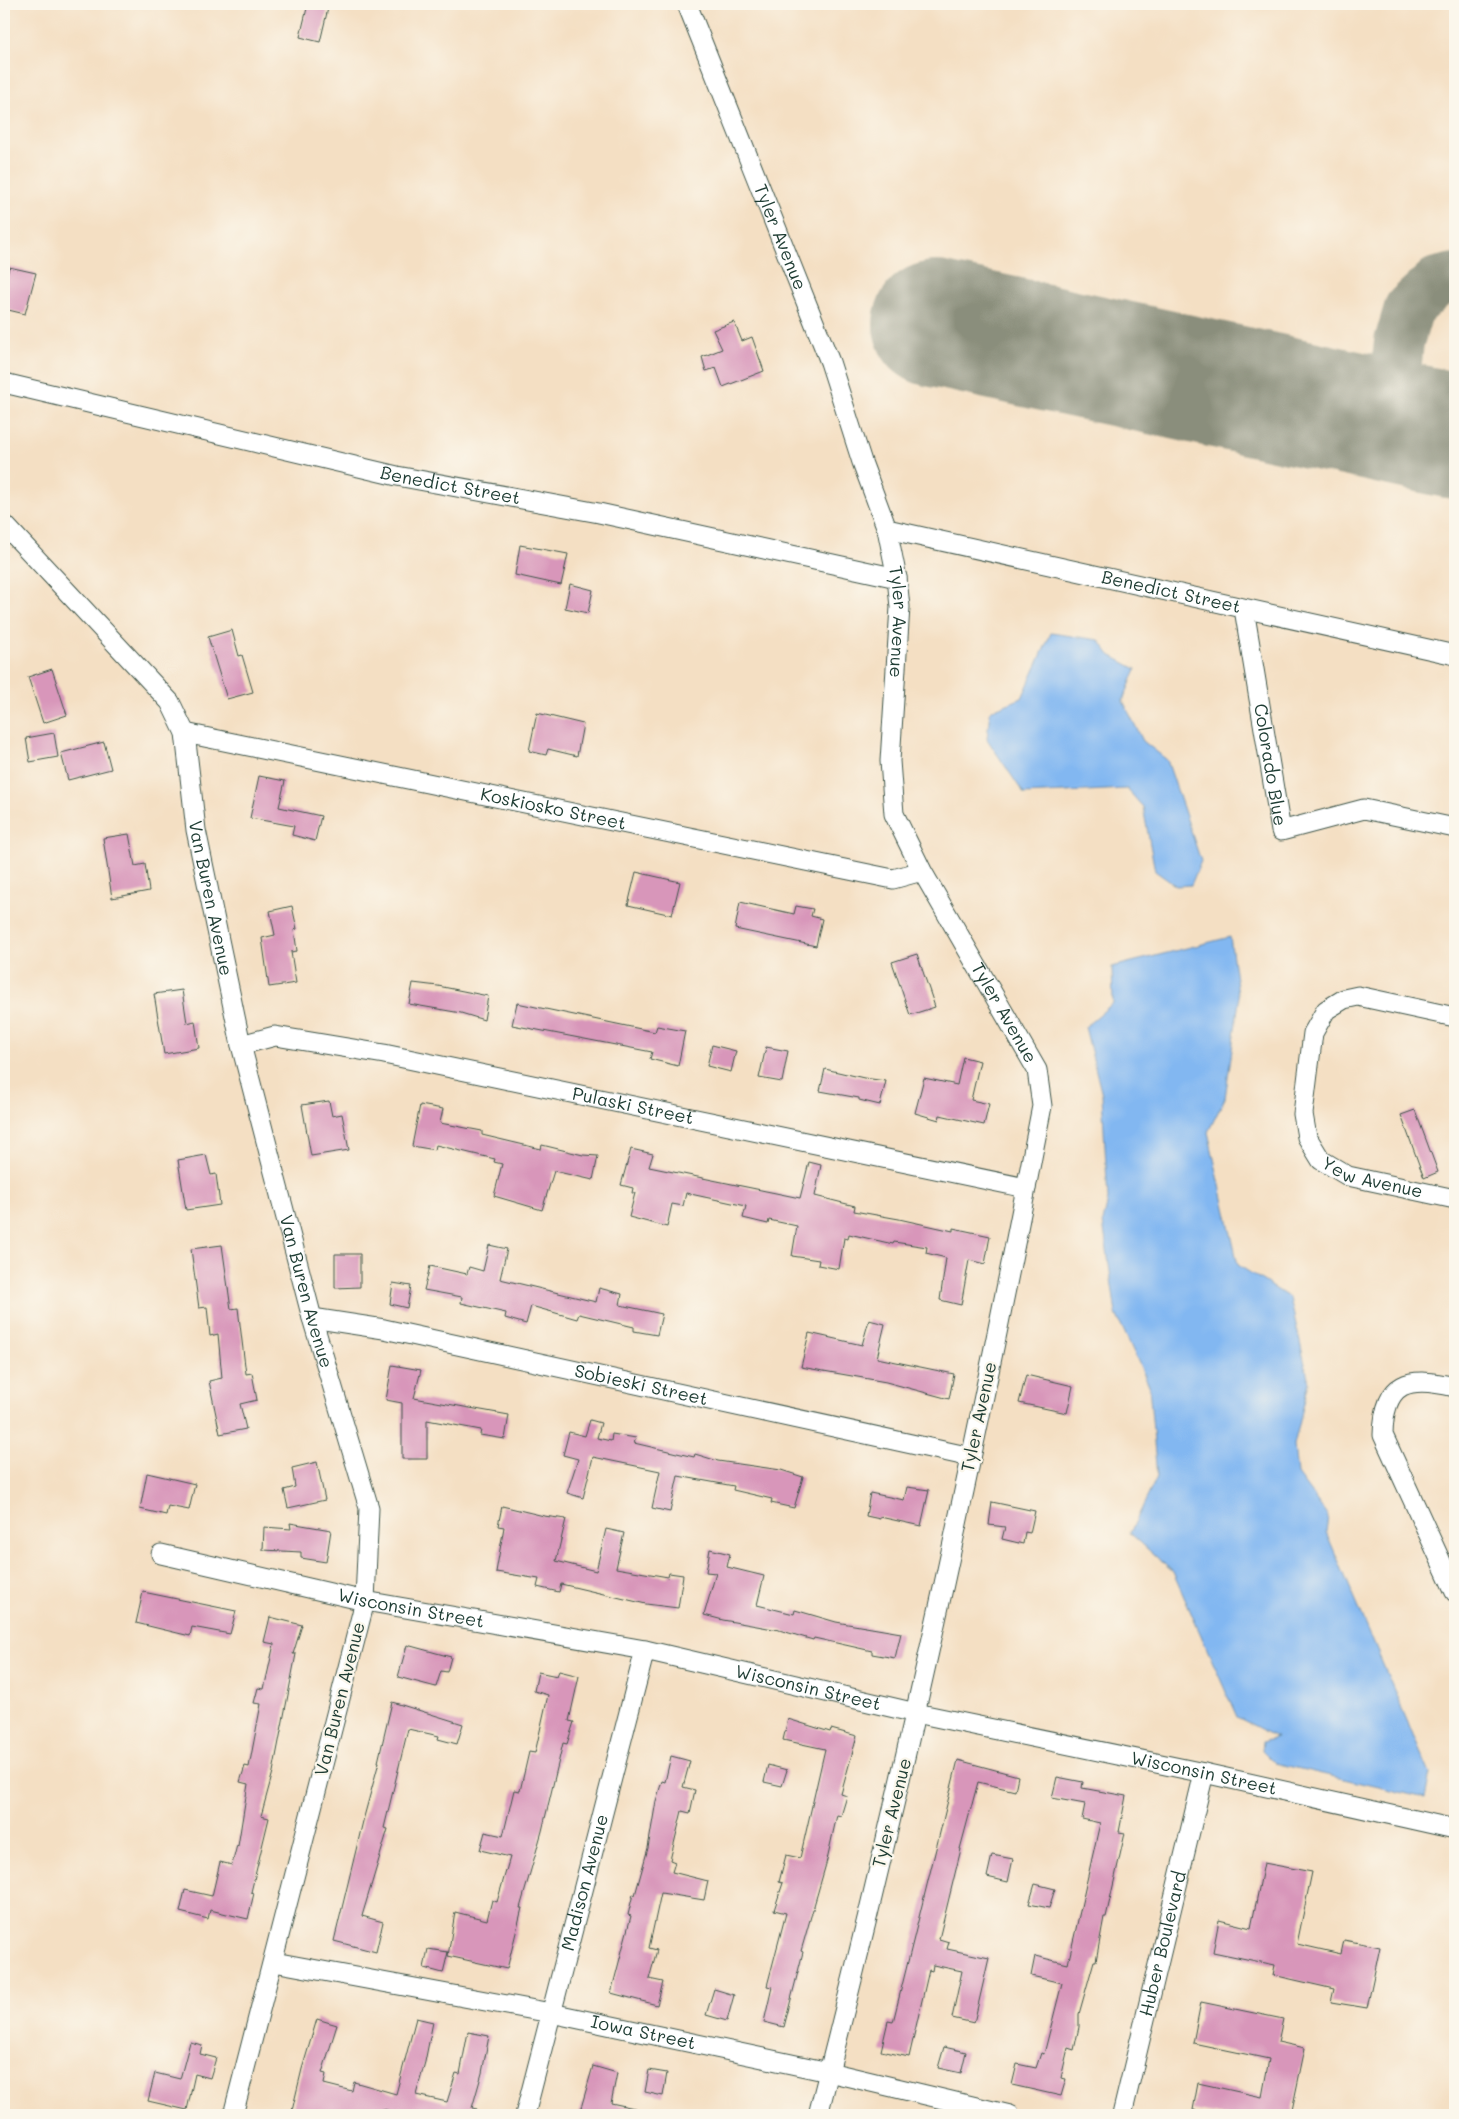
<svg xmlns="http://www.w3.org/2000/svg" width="1459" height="2119" viewBox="0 0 1459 2119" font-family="Mali,sans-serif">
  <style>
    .water { fill: #82b7f1; stroke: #507a92 }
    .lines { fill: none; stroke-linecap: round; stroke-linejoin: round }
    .taxiway { stroke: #8a8e7c; stroke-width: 50 }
    .runway { stroke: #8a8e7c; stroke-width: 126 }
    .building { fill: #d896ba }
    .minor-casing { stroke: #3f5549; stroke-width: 21 }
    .minor { stroke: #fff; stroke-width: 19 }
    .labels { text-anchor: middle; stroke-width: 4.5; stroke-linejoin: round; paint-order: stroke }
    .street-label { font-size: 18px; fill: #1f3d34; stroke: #fbf7ec }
  </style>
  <rect width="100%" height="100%" fill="#fbf7ec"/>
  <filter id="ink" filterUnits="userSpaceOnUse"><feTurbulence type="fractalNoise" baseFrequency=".02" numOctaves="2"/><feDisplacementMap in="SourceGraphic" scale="10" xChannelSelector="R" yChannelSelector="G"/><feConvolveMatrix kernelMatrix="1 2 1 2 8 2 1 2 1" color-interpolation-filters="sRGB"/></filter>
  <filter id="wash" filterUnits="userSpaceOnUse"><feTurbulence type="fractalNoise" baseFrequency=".0096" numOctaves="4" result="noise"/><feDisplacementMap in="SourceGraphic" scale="20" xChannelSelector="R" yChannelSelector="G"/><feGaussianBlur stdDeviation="1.12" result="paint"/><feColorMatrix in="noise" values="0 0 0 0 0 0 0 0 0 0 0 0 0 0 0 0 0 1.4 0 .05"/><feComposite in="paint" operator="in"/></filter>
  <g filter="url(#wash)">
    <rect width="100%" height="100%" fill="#f4dfc3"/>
    <path class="water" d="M1051,633L1099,640L1110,655L1136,669L1123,701L1143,741L1167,760L1201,861L1191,885L1176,886L1155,871L1143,807L1127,789L1024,794L987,739L990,711L1022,698Z
      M1230,937L1239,1001L1225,1098L1208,1132L1238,1265L1290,1298L1309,1382L1294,1445L1297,1474L1328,1516L1326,1532L1430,1774L1425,1798L1275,1763L1262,1750L1263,1741L1276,1737L1237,1717L1173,1572L1130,1533L1157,1477L1149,1385L1116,1314L1103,1222L1108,1200L1102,1095L1085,1027L1113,1003L1112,967Z"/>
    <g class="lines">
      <path class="taxiway" d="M1391,422L1399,342L1409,308L1437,282L1455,278"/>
      <path class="runway" d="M936,324L1455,436"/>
    </g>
    <g id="blocks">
      <path class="building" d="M308,4H329L320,42L300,37Z
        M9,267L36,273L25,314L4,309V287Z
        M734,322L742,341L752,337L764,371L723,387L716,368L706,371L702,357L722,349L713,330Z
        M520,545L568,554L561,585L515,575Z
        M570,584L593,590L588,613L565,608Z
        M232,630L239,656L242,655L253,692L227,699L208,637Z
        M52,669L67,715L43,723L28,677Z
        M537,713L583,724L577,756L548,749L546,755L529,751Z
        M54,733L58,757L30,762L26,738Z
        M104,742L111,769L68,780L61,753Z
        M259,776L285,781L279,807L321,816L315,841L292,835L294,826L250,818Z
        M129,834L135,866L145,864L149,891L112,898L103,838Z
        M636,872L680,882L672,915L628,905Z
        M740,902L794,914L796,906L813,909L811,916L822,919L816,946L735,929Z
        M292,906L297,929L294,930L297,951L291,952L296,983L269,987L262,938L275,935L270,911Z
        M917,954L935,1007L910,1015L892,962Z
        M413,983L438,986L488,996L484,1020L461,1013L409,1004Z
        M182,990L187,1023L195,1021L199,1048L164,1054L154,994Z
        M517,1003L655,1032L657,1026L685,1031L678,1066L650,1059L652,1052L512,1025Z
        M712,1045L736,1051L731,1072L707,1066Z
        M766,1047L788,1051L782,1082L759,1078Z
        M963,1057L980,1061L971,1100L989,1104L984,1125L940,1115L939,1120L915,1113L924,1078L957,1085Z
        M825,1069L864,1078L886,1081L880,1105L859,1100V1098L820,1091Z
        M329,1101L332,1116L342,1114L349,1150L311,1156L302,1105Z
        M420,1105L443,1109L440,1123L482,1131V1135L541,1149L542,1145L583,1155L598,1156L593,1180L554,1171L542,1210L494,1196L502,1164L494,1162L495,1159L436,1145L435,1150L412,1146Z
        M1415,1110L1438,1172L1424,1178L1401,1115Z
        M631,1149L653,1154L649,1167L800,1198L809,1162L821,1165L815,1196L855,1206L854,1211L899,1219L953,1231V1228L990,1236L985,1264L969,1260L961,1305L940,1300L946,1258L926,1253L927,1247L894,1242L893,1244L849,1234L848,1239L844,1238L839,1269L818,1265L819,1260L792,1256L797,1226L769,1220L768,1224L743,1218L746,1206L686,1193L683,1206L672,1204L667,1227L629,1217L635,1193H632L633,1188L621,1185Z
        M206,1155L211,1175L216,1174L220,1205L186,1210L178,1160Z
        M222,1245L231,1309L238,1308L246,1374L252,1373L257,1400L240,1404L246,1429L220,1434L209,1381L222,1378L218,1334L210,1336L207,1307L199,1308L191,1249Z
        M489,1245L507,1249L500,1279L596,1302L599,1288L622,1294L620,1305L662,1314L657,1335L634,1331V1327L579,1314L577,1319L531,1306L526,1324L505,1318L506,1313L461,1303L462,1297L424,1290L430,1266L467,1274L469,1267L483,1271Z
        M335,1254H360V1287L335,1288Z
        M393,1283L411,1286L407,1308L390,1304Z
        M869,1320L885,1324L877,1358L954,1374L949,1399L886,1382L801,1367L809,1333L862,1345Z
        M392,1365L421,1370L414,1398L509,1415L505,1439L480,1435L481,1430L427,1420V1459H402V1403L386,1400Z
        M1026,1375L1073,1386L1067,1413L1019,1403Z
        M590,1420L601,1423L597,1438L611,1441L612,1434L636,1438L634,1443L694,1457L695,1454L718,1461L781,1470L803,1477L794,1508L771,1503L772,1499L733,1490L734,1486L678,1476L670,1512L652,1508L660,1471L593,1457L583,1498L567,1493L578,1459L563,1455L569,1432L585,1436Z
        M317,1462L325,1500L288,1508L284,1490L295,1487L292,1468Z
        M147,1473L195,1484L189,1510L168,1506L166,1515L140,1509Z
        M907,1487L929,1490L921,1526L880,1517V1519L866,1516L870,1493L904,1500Z
        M992,1502L1035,1511L1030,1533L1025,1532L1023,1544L1002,1539L1005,1527L989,1525Z
        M502,1506L544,1516L566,1519L556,1561L596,1571L606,1529L624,1533L616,1568L668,1577L669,1573L683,1575L678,1608L646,1604L561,1584L559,1592L537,1587L539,1579L496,1572L504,1527L498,1526Z
        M290,1523L331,1530L326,1562L301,1558V1552L263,1550L264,1527L291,1529Z
        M710,1549L730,1554L727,1567L764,1576L757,1605L794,1614L795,1610L836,1622L901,1633L895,1658L872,1654V1651L814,1638L813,1640L779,1630L723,1620L704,1615L716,1573L706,1572Z
        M143,1592L236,1611L230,1634L192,1627L190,1636L136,1623Z
        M270,1617L302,1625L293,1654H296L273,1772L261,1816L269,1818L251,1892L254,1893L248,1919L210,1910L208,1919L180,1912L185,1890L212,1896L220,1862L232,1865L237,1845L238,1846L248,1784L240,1782L245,1766L249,1767L261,1704L254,1703L258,1688L264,1689L274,1644L264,1642Z
        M407,1645L451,1657L447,1672L441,1671L436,1687L398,1677Z
        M559,1671L579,1676L569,1721L574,1722L567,1744L563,1743L542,1831L520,1908H522L507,1969L448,1956L455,1912L487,1920L492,1900L497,1902L510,1857L480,1850L485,1832L503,1836L514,1790L520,1791L529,1752L535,1753L548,1695L534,1691L538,1672L557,1676Z
        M392,1702L463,1724L457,1744L438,1739L439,1736L408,1729L384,1828L388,1829L362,1916L383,1922L376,1952L334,1941L364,1817L379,1762H378Z
        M788,1719L830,1732L831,1729L857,1736L841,1794L847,1796L841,1816L837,1815L826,1864L801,1951L803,1952L784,2027L764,2022L772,1987L767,1986L786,1913L774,1910L783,1883L779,1882L786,1855L800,1858L825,1749L783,1740Z
        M671,1756L690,1761L683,1787L695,1790L690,1813L682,1811L670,1860L675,1862L672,1872L708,1881L704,1900L661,1893L649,1948L657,1950L649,1979L663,1982L657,2005L611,1993L631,1916L628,1915L633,1894L635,1895L648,1848L656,1801L662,1781L665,1782Z
        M958,1760L1018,1776L1015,1791L978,1782L960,1849H961L939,1939L949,1942L947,1949L989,1958L974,2023L952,2018L962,1971L933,1965L932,1971L929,1970L909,2057L881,2051L888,2021L893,2022Z
        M768,1765L787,1770L782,1786L764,1782Z
        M1057,1777L1083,1782L1082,1788L1126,1796L1119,1832L1125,1833L1106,1917H1104L1096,1961H1094L1079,2014V2027L1074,2050L1068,2048L1061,2078L1066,2079L1061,2096L1012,2085L1017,2064L1036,2068L1041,2053L1044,2054L1062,1983L1031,1976L1035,1956L1068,1964L1100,1823L1082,1819L1085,1804L1052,1798Z
        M992,1855L1013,1859L1008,1882L987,1877Z
        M1264,1863L1312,1872L1297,1944L1341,1954L1344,1940L1380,1947L1367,2008L1331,2002L1334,1989L1273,1975L1275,1965L1213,1952L1219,1920L1251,1928Z
        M1035,1884L1055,1889L1049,1908L1029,1904Z
        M428,1949L448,1952L443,1973L424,1968Z
        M714,1989L734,1995L727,2021L706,2015Z
        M1201,2002L1283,2019L1278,2042L1305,2048L1291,2115H1218L1193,2110L1198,2083L1262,2097L1269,2059L1193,2043Z
        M416,2018L433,2022L425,2062L416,2095L447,2102L456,2073L460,2074L468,2032L489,2036L482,2073L472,2108L477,2109L476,2115H409L382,2109L381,2115H291L302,2069L317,2019L337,2025L322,2073L326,2074L324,2084L352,2091L354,2082L396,2094Z
        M190,2042L202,2045L200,2054L216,2058L210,2078L195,2074L187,2110L148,2101L155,2073L180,2079Z
        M944,2047L966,2052L961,2073L938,2068Z
        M593,2066L617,2073L611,2103L639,2109L638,2115H579Z
        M649,2070L667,2073L663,2096L645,2092Z"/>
    </g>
  </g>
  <g filter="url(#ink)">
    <use href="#blocks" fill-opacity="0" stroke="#3f5549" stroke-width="1"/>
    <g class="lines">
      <defs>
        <g id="minor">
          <path id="s1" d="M687,4L830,362L862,462L887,529L897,578L900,607L890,761L894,814L922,871L1037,1070L1042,1106C977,1444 904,1781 818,2115"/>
          <path id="s2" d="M4,383L397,476L599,513L897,578"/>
          <path id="s3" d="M4,524L170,702L185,733L196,830L241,1045L312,1318L369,1508L365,1601L233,2115"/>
          <path id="s4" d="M887,529L1455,655"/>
          <path id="s5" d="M1244,609L1281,831L1364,809L1455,828"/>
          <path id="s6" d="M185,733L893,879L922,871"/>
          <path id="s7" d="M1455,1017L1358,996L1344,999L1326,1010L1313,1033L1303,1114L1307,1137L1321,1160L1348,1176L1455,1199"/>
          <path id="s8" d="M241,1045L275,1036L384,1054L1026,1188"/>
          <path id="s9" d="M312,1318L384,1329L971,1457"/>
          <path d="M1455,1387C1409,1376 1384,1380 1383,1435L1455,1592"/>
          <path id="s10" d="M161,1554L365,1601L645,1650L916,1713L1204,1773L1455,1829"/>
          <path id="s11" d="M274,1962L551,2013L829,2072L1010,2115"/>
          <path id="s12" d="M525,2115L645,1650"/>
          <path id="s13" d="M1122,2115L1204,1773"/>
        </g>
      </defs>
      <use href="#minor" class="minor-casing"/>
      <use href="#minor" class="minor"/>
    </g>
  </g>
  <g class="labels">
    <g class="street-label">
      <text dy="6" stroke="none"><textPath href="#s1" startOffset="251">Tyler Avenue</textPath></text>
      <text dy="6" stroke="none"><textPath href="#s2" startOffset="458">Benedict Street</textPath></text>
      <text dy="6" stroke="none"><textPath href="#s4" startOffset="291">Benedict Street</textPath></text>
      <text dy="6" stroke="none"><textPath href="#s1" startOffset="656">Tyler Avenue</textPath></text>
      <text dy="6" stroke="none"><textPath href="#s5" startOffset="158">Colorado Blue</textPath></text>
      <text dy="6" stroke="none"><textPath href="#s6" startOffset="376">Koskiosko Street</textPath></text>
      <text dy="6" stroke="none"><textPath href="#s3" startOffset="445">Van Buren Avenue</textPath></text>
      <text dy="6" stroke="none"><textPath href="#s1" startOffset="1076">Tyler Avenue</textPath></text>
      <text dy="6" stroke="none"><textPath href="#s8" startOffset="400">Pulaski Street</textPath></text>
      <text dy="6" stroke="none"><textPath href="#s7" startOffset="348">Yew Avenue</textPath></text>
      <text dy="6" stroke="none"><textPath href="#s3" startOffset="850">Van Buren Avenue</textPath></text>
      <text dy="6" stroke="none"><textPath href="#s9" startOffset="336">Sobieski Street</textPath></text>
      <text transform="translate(979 1417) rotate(-78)" y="6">Tyler Avenue</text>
      <text dy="6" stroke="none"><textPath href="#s10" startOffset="256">Wisconsin Street</textPath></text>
      <text dy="6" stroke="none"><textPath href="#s10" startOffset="661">Wisconsin Street</textPath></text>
      <text transform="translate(340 1699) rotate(-76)" y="6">Van Buren Avenue</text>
      <text dy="6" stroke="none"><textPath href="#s10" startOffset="1066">Wisconsin Street</textPath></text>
      <text transform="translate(892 1813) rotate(-76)" y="6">Tyler Avenue</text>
      <text dy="6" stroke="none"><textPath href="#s12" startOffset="240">Madison Avenue</textPath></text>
      <text dy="6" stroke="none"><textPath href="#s13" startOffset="176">Huber Boulevard</textPath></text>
      <text dy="6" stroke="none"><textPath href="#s11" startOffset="376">Iowa Street</textPath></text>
    </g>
  </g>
  <rect width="1459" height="2119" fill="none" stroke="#fbf7ec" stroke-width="20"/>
</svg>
